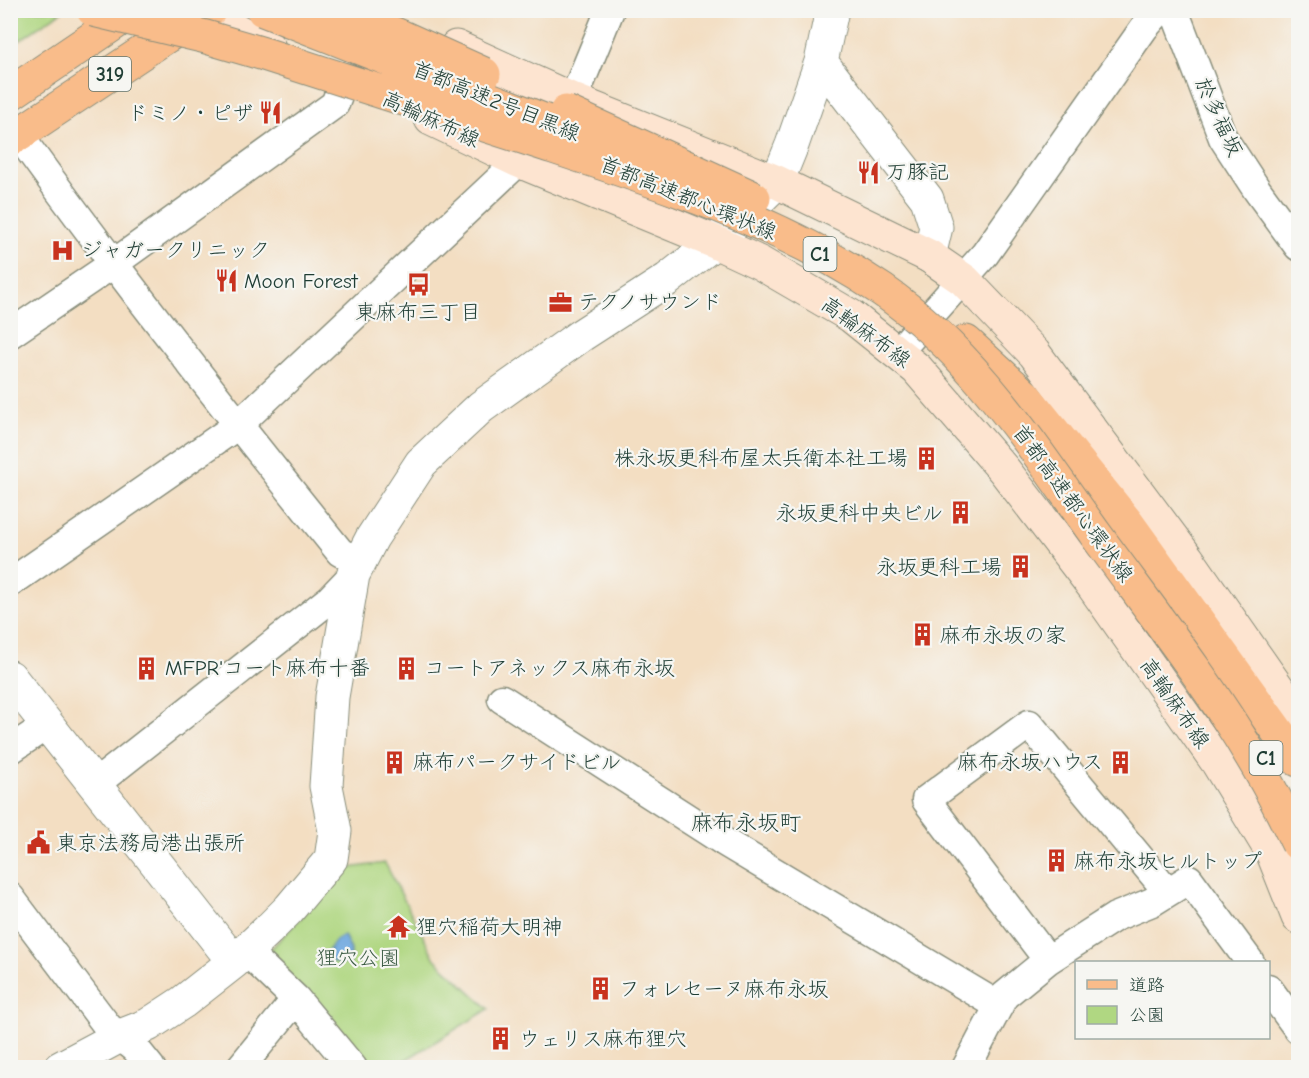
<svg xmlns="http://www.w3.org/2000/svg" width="1309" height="1078" viewBox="0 0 1309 1078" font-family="'Comic Neue','Klee One',sans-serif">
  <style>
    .green { fill: #b0d782; stroke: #688a5b; stroke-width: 1.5 }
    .water { fill: #70a8df; stroke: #48728a; stroke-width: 1.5 }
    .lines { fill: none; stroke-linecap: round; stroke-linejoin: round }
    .minor-casing { stroke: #898e7b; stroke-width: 31 }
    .tertiary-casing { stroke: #898e7b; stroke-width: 35 }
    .secondary-casing { stroke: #898e7b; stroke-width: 35 }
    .primary-casing { stroke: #898e7b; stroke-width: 35 }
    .motorway-casing { stroke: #898e7b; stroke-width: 35 }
    .minor { stroke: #fff; stroke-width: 28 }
    .tertiary { stroke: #fff; stroke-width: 33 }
    .secondary { stroke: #fde4d0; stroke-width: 33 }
    .primary { stroke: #f9bc8a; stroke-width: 33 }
    .motorway { stroke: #f9bc8a; stroke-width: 33 }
    .motorway-bridge-casing { stroke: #898e7b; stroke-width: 35; stroke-linecap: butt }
    .motorway-bridge { stroke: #f9bc8a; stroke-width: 33 }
    .labels { text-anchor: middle; stroke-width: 4.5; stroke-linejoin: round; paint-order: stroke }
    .shield { fill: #f6f6f2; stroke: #60746d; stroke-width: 1.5 }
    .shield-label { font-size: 20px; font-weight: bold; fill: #1f3d34 }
    .street-label { font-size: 21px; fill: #1f3d34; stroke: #f6f6f2 }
    .poi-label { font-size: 21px; fill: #1f3d34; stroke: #f6f6f2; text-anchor: start }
    .park-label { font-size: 21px; fill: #3c5c44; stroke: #f6f6f2 }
    .neighbourhood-label { font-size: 22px; fill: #1f3d34; stroke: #f6f6f2 }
  </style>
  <rect width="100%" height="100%" fill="#f6f6f2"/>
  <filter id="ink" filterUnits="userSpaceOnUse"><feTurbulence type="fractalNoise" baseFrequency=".0167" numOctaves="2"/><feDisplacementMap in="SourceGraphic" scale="12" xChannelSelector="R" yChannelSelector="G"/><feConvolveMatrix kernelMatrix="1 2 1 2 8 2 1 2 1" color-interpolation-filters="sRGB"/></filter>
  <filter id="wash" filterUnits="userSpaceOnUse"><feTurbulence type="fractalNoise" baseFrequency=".008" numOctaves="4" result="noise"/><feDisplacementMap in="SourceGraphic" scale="24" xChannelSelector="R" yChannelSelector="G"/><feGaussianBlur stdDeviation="1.35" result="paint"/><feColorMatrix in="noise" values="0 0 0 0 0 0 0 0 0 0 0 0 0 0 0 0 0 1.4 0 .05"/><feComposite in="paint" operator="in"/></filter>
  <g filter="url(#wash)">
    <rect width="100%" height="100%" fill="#f3dec2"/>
    <path class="green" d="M11,10H62V11L11,46Z
      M385,863L435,959L489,1009L394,1067H365L263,957L349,868Z"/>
    <path class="water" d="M344,935L351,950L350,964L337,963L323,958L336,940Z"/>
  </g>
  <g filter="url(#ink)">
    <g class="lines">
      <defs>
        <path id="minor" d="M1174,10L1223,138L1257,190L1298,246
          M573,100L610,10
          M10,123C115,270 227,412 340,552L360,563
          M10,334L113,264L335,104L345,78
          M897,353L985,254L1144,28L1160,10
          M10,583L238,425L519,161
          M502,699L726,843L999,1006
          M10,750L47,725
          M94,785L330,599L353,575
          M10,897L108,1027L135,1048L151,1068
          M1048,960L926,800L1029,724L1168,892
          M1268,988L1298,1029
          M296,999L353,1068
          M240,1068L296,999L246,951
          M966,1068L1004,996L1048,960L1115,917L1152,902L1189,879L1250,962"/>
        <path id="tertiary" d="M821,62L927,199L936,227L929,256
          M10,677L234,962
          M60,1068L120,1036L148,1025L183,1002L234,962L268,930L289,909L331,859L335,831L326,786L332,697L353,575L372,538L421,463L481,407L580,336L668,279L715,242L777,182L792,145L821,62L832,10"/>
        <path id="secondary" d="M209,10L227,25L269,48
          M456,47L573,100L777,182L929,256L964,280L1034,353L1187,558L1298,717
          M431,119L519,161L715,242L760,263L851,316L917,369L1004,470L1093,586L1217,762L1273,854L1298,917"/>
        <path id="primary" d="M10,94L134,10
          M10,140L167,36L210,10"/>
        <path id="motorway" d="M966,342L1025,396L1126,521L1298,760"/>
      </defs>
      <use href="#minor" class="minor-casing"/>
      <use href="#tertiary" class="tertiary-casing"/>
      <use href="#secondary" class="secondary-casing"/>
      <use href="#primary" class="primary-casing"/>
      <use href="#motorway" class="motorway-casing"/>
      <use href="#minor" class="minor"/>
      <use href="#tertiary" class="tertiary"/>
      <use href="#secondary" class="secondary"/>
      <use href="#primary" class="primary"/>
      <use href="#motorway" class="motorway"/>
      <defs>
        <path id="motorway-bridge" d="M93,10L206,37L264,54C357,84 450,114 544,144C659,182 780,221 882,290C974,353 1032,446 1096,535C1150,609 1207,681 1253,759C1270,787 1284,815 1298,844
          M263,10L584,136
          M337,10L402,37L484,74
          M566,112L754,198"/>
      </defs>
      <use href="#motorway-bridge" class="motorway-bridge-casing"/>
      <use href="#motorway-bridge" class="motorway-bridge"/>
    </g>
  </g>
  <defs>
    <symbol id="restaurant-bare" viewBox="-9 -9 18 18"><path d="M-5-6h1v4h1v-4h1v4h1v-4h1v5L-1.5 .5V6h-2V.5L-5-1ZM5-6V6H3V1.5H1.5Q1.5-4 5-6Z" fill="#c8321e" stroke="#f6f6f2" stroke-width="2.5" paint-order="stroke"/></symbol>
    <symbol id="hospital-bare" viewBox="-9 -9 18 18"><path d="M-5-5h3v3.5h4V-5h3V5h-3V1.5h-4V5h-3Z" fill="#c8321e" stroke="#f6f6f2" stroke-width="2.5" paint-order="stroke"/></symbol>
    <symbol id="bus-bare" viewBox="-9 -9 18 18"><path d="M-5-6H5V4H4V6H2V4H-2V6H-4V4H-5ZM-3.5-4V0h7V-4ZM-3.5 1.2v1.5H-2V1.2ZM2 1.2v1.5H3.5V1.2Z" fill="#c8321e" stroke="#f6f6f2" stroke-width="2.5" paint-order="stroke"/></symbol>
    <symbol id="office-bare" viewBox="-9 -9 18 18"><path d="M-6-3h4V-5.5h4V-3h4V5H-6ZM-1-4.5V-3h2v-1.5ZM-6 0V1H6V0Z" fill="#c8321e" stroke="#f6f6f2" stroke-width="2.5" paint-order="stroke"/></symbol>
    <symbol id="building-bare" viewBox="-9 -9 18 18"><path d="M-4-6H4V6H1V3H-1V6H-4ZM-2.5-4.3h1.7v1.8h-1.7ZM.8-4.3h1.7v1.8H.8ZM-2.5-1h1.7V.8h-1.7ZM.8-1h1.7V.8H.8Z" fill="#c8321e" stroke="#f6f6f2" stroke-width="2.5" paint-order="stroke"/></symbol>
    <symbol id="civic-bare" viewBox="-9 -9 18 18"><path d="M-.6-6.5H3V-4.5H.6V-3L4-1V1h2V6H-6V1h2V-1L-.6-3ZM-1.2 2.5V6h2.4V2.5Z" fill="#c8321e" stroke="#f6f6f2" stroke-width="2.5" paint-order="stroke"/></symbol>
    <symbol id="temple-bare" viewBox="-9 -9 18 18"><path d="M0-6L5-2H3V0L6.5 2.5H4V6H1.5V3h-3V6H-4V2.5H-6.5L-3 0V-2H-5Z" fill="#c8321e" stroke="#f6f6f2" stroke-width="2.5" paint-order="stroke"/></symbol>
  </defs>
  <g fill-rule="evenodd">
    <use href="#restaurant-bare" x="254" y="96" width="33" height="33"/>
    <use href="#restaurant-bare" x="852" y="156" width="33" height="33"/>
    <use href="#hospital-bare" x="46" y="234" width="33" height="33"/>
    <use href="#restaurant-bare" x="210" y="264" width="33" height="33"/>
    <use href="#bus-bare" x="402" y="268" width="33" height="33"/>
    <use href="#office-bare" x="544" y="286" width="33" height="33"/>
    <use href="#building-bare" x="910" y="442" width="33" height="33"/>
    <use href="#building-bare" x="944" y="496" width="33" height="33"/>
    <use href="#building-bare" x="1004" y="550" width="33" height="33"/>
    <use href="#building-bare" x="906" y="618" width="33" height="33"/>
    <use href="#building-bare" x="130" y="652" width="33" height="33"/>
    <use href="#building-bare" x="390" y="652" width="33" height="33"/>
    <use href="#building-bare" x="378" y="746" width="33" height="33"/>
    <use href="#building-bare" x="1104" y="746" width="33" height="33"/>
    <use href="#civic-bare" x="22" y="826" width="33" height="33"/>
    <use href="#building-bare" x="1040" y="844" width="33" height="33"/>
    <use href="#temple-bare" x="382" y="910" width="33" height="33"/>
    <use href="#building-bare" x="584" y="972" width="33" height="33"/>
    <use href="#building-bare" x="484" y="1022" width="33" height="33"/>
  </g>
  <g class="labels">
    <g class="shield">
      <rect x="89" y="57" width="42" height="34" rx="4.5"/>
      <rect x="803.5" y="237" width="33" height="34" rx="4.5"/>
      <rect x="1249.5" y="741" width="33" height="34" rx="4.5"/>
    </g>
    <g class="shield-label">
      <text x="110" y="81">319</text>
      <text x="820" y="261">C1</text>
      <text x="1266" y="765">C1</text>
    </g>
    <g class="street-label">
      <text transform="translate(496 101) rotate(22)" y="7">首都高速2号目黒線</text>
      <text transform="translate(1219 117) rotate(65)" y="7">於多福坂</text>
      <text transform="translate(431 119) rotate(25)" y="7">高輪麻布線</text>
      <text transform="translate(688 198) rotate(22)" y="7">首都高速都心環状線</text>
      <text transform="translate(866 332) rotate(36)" y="7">高輪麻布線</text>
      <text transform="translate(1073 503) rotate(54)" y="7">首都高速都心環状線</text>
      <text transform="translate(1175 703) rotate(55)" y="7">高輪麻布線</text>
    </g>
    <g class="poi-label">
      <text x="253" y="120" text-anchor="end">ドミノ・ピザ</text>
      <text x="886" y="179">万豚記</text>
      <text x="81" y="257">ジャガークリニック</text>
      <text x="244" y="288">Moon Forest</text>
      <text x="578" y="309">テクノサウンド</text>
      <text x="418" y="319" text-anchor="middle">東麻布三丁目</text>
      <text x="908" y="465" text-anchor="end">株永坂更科布屋太兵衛本社工場</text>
      <text x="943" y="520" text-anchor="end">永坂更科中央ビル</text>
      <text x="1002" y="574" text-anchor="end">永坂更科工場</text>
      <text x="940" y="642">麻布永坂の家</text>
      <text x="165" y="675">MFPR'コート麻布十番</text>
      <text x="424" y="675">コートアネックス麻布永坂</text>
      <text x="413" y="769">麻布パークサイドビル</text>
      <text x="1103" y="769" text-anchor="end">麻布永坂ハウス</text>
      <text x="56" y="850">東京法務局港出張所</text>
      <text x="1074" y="868">麻布永坂ヒルトップ</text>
      <text x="416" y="934">狸穴稲荷大明神</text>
      <text x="619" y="996">フォレセーヌ麻布永坂</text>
      <text x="519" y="1046">ウェリス麻布狸穴</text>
    </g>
    <g class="park-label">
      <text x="358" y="965">狸穴公園</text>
    </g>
    <g class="neighbourhood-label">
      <text x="746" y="830">麻布永坂町</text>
    </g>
  </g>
  <rect width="1309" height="1078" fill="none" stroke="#f6f6f2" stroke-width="36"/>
  <rect x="1075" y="961" width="195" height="78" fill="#f6f6f2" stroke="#a0aca6" stroke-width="1.5"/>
  <rect x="1087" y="980" width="30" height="9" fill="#f9bc8a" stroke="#a0aca6" stroke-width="1.5"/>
  <text x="1129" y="991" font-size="18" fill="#1f3d34">道路</text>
  <rect x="1087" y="1006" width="30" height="18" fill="#b0d782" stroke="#a0aca6" stroke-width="1.5"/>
  <text x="1129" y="1021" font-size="18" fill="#1f3d34">公園</text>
</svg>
